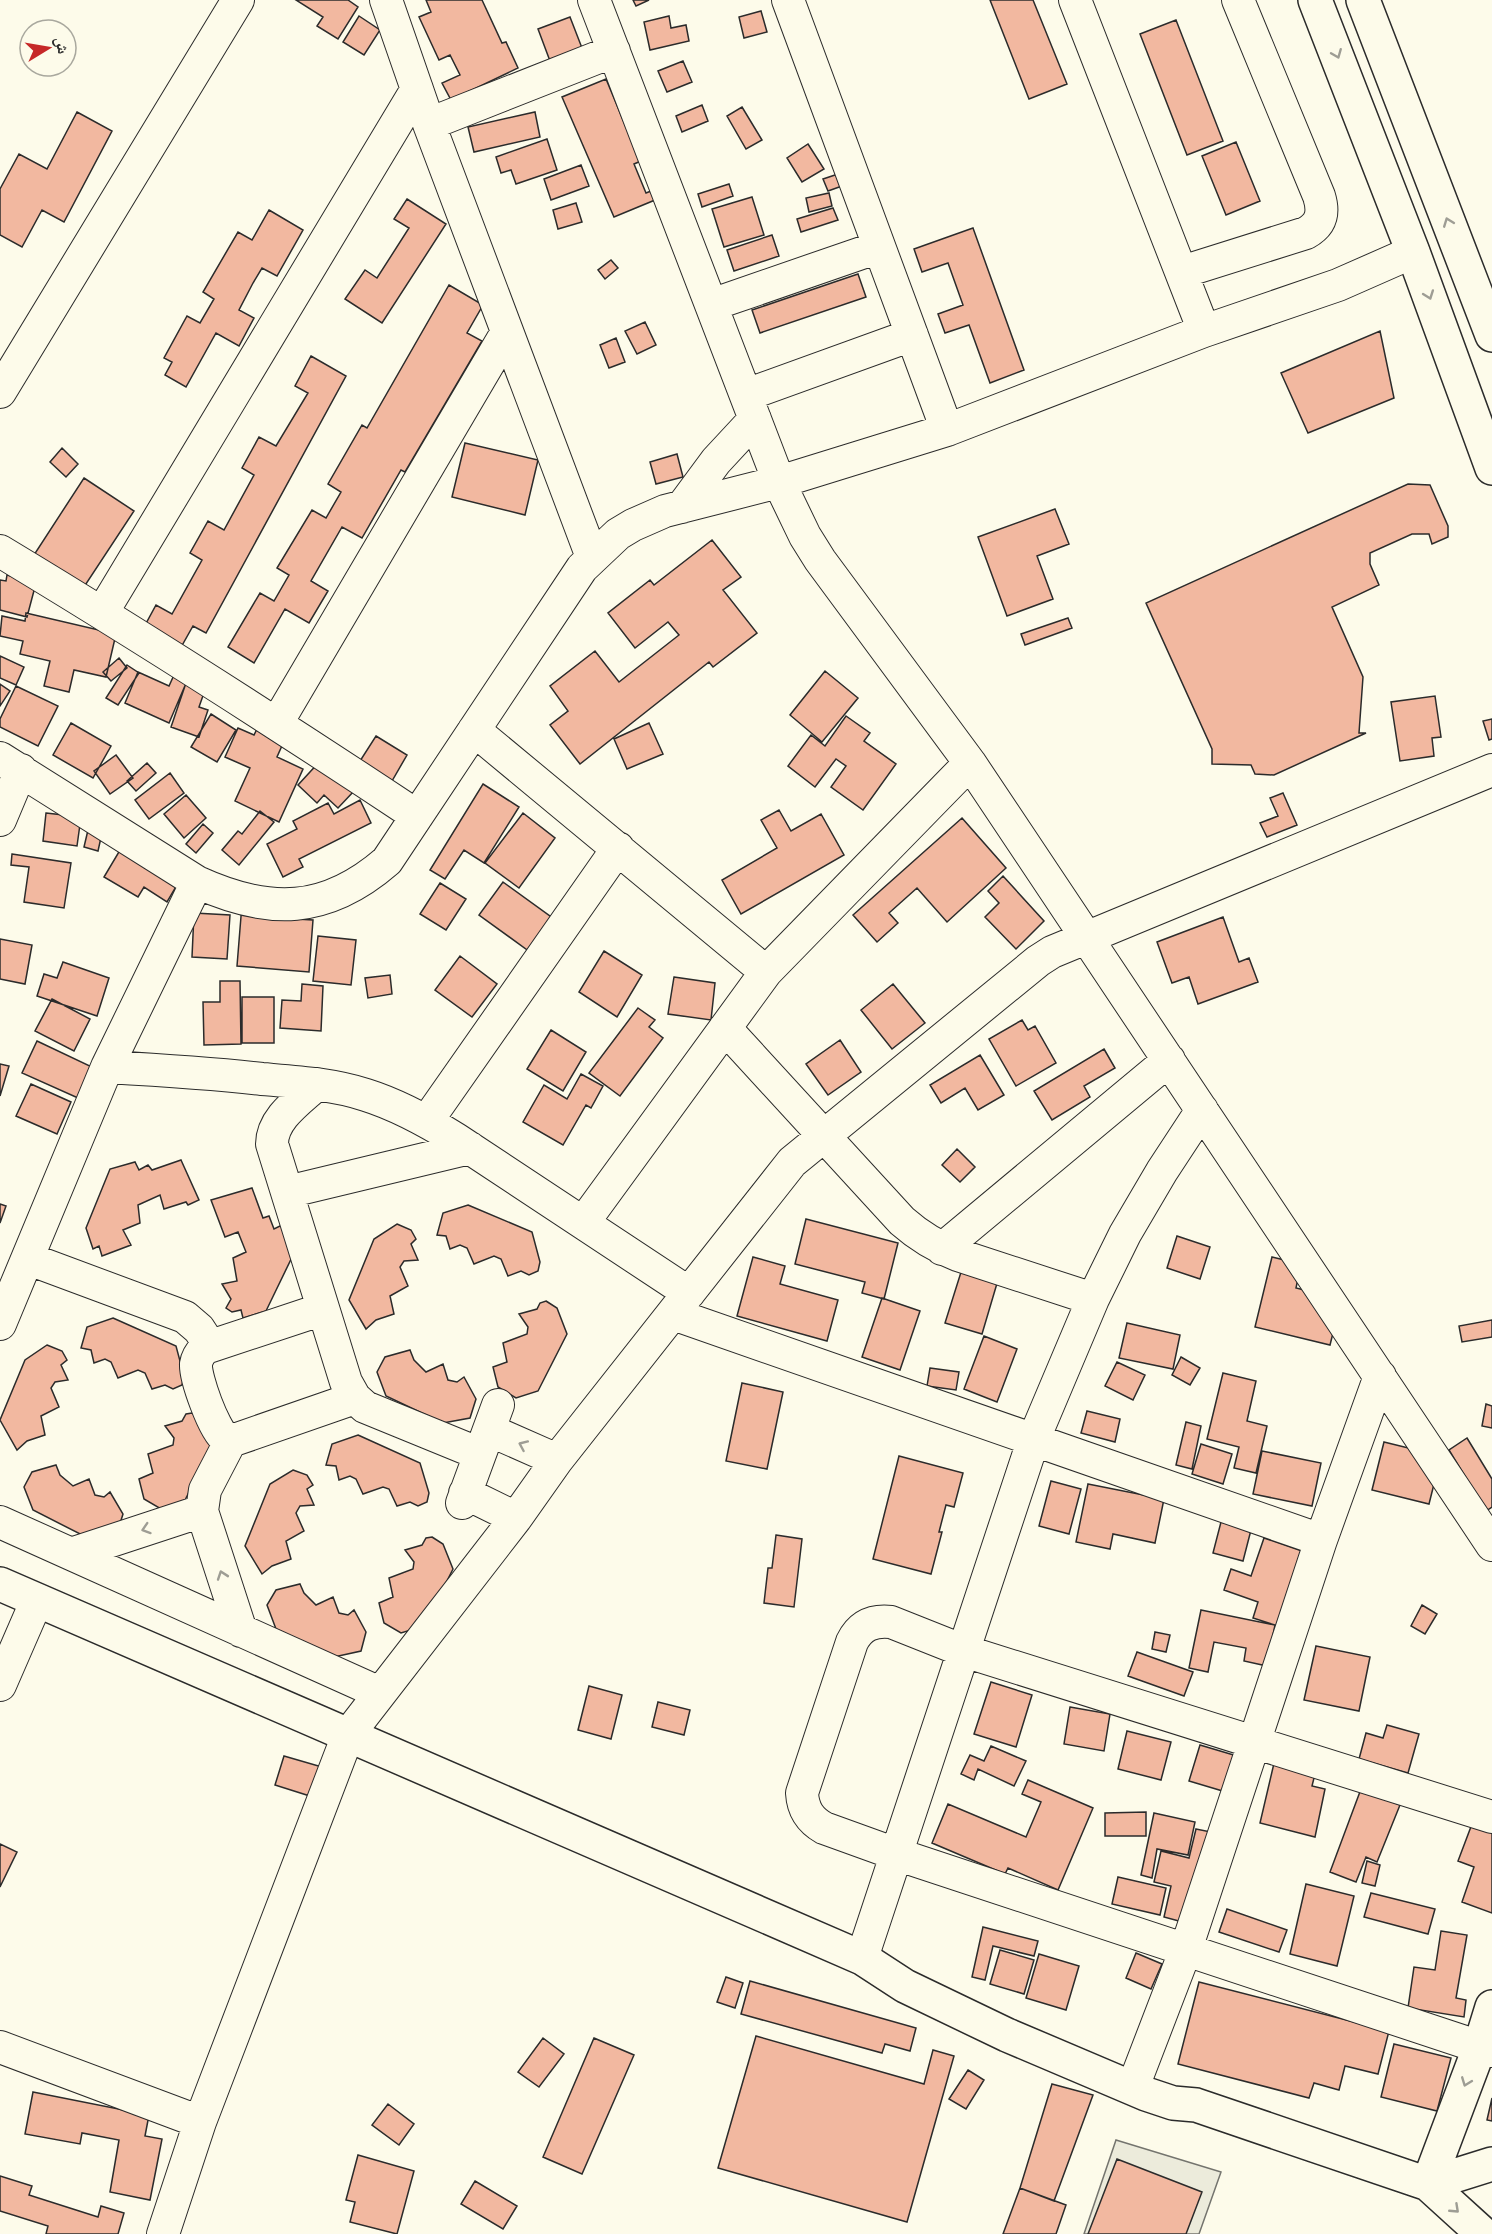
<svg xmlns="http://www.w3.org/2000/svg" width="1492" height="2234" viewBox="0 0 1492 2234" font-family="'Space Grotesk','Noto Naskh Arabic',sans-serif">
  <style>
    .green { fill: #ecebdb; stroke: #74746e; stroke-width: 1.5 }
    .building { fill: #f2b8a0; stroke: #2b2b2b; stroke-width: 1.5 }
    .lines { fill: none; stroke-linecap: round; stroke-linejoin: round }
    .minor-casing { stroke: #2b2b2b; stroke-width: 34 }
    .major-casing { stroke: #2b2b2b; stroke-width: 36 }
    .minor { stroke: #fdfbea; stroke-width: 32 }
    .major { stroke: #fdfbea; stroke-width: 33 }
    .oneway { stroke: #9e9d94 }
  </style>
  <rect width="100%" height="100%" fill="#fdfbea"/>
  <path class="green" d="M1116,2140L1221,2172L1199,2234H1084Z"/>
  <path class="building" d="M296,0H348L358,7L338,39L317,26L323,17Z
    M426,0H482L502,43L506,42L518,68L451,100L442,83L460,75L450,55L439,60L419,17L431,12Z
    M633,0H649L636,6Z
    M990,0H1033L1067,84L1029,99Z
    M761,11L767,32L744,38L739,17Z
    M359,16L380,30L364,55L343,42Z
    M669,16L671,28L686,25L689,41L650,50L644,22Z
    M570,17L582,48L550,61L538,29Z
    M1176,20L1223,141L1187,155L1140,34Z
    M683,61L692,82L667,92L658,71Z
    M606,79L626,127L634,123L648,158L634,164L646,193L651,191L655,200L614,217L562,97Z
    M702,105L708,121L682,132L676,116Z
    M742,107L762,140L746,149L727,116Z
    M77,112L112,131L64,222L42,210L22,247L0,235V189L19,154L47,169Z
    M535,112L540,137L474,152L468,127Z
    M547,139L557,170L516,184L511,170L501,173L496,157Z
    M1236,142L1260,201L1226,215L1202,156Z
    M808,144L824,169L802,182L787,158Z
    M581,165L589,186L551,200L544,179Z
    M838,174L842,186L828,191L823,179Z
    M729,184L733,196L702,207L698,194Z
    M829,193L832,206L809,212L806,198Z
    M752,197L764,235L724,247L712,209Z
    M407,199L446,224L382,323L345,299L365,270L377,278L409,228L394,219Z
    M576,203L582,222L558,229L553,210Z
    M833,208L838,220L801,232L797,219Z
    M269,210L303,230L277,276L262,268L253,283L239,310L254,318L239,346L216,333L186,387L165,375L172,362L164,358L187,316L200,323L214,299L203,292L238,232L252,240Z
    M973,228L1024,370L990,383L969,325L945,333L938,314L963,305L948,263L922,272L914,249Z
    M772,235L779,256L734,271L727,250Z
    M611,260L618,268L605,279L598,270Z
    M858,274L866,297L760,333L752,310Z
    M449,285L483,305L467,333L482,341L405,472L401,470L362,538L342,527L311,581L328,591L309,623L285,609L254,663L228,647L260,593L274,601L289,575L277,568L312,510L326,518L341,492L328,484L362,425L367,428Z
    M645,322L656,345L637,354L625,331Z
    M1380,331L1394,398L1308,433L1281,373Z
    M616,338L625,362L609,368L600,345Z
    M311,356L346,376L206,633L193,626L180,649L143,629L156,605L172,614L202,560L190,553L208,521L224,530L254,475L242,468L259,437L276,446L308,393L295,386Z
    M465,443L538,460L525,515L452,497Z
    M62,448L78,464L66,477L50,462Z
    M677,454L683,477L656,484L650,462Z
    M84,478L134,511L82,590L32,558Z
    M1408,484L1430,485L1448,526V537L1432,544L1429,534H1412L1370,553V564L1379,585L1332,607L1363,677L1359,733H1366L1274,775L1255,774L1251,765L1212,764V749L1146,603Z
    M1055,509L1069,544L1037,556L1053,599L1007,616L978,537Z
    M712,540L741,577L723,590L757,633L713,667L709,662L580,764L550,725L568,711L550,686L595,651L619,682L679,635L668,622L635,648L608,613L650,580L654,585Z
    M7,575L36,583L27,617L0,610V580L6,581Z
    M26,613L116,634L106,677L74,670L69,692L44,686L50,661L20,654L23,641L0,636L2,616L25,621Z
    M1068,618L1072,628L1025,645L1021,634Z
    M0,656L24,667L16,685L0,678Z
    M119,658L127,668L111,681L103,672Z
    M127,665L139,673L118,705L106,698Z
    M825,671L858,698L822,742L790,715Z
    M138,672L169,686L174,675L187,681L169,723L125,703Z
    M186,683L205,690L199,707L208,710L199,737L171,727Z
    M0,684L10,691L0,706Z
    M16,686L58,706L38,746L0,727V719Z
    M1435,696L1441,737L1432,738L1434,756L1400,761L1391,702Z
    M211,714L236,730L217,762L191,747Z
    M846,716L870,733L864,741L896,764L863,810L831,787L846,766L836,759L815,787L788,766L811,735L825,746Z
    M1492,719V739L1489,740L1483,721Z
    M71,723L111,746L93,778L53,755Z
    M649,723L663,754L627,769L614,739Z
    M258,727L285,739L277,757L303,769L279,822L235,801L250,768L225,757L238,728L254,735Z
    M376,736L407,755L392,781L360,761Z
    M116,755L133,778L110,794L94,771Z
    M321,760L354,791L338,808L324,795L317,803L298,785Z
    M147,763L156,773L136,791L127,781Z
    M170,773L184,793L149,819L135,800Z
    M483,784L519,807L484,863L464,850L445,879L430,870Z
    M1283,793L1297,825L1267,837L1260,823L1278,816L1270,798Z
    M186,795L206,818L184,838L164,814Z
    M360,800L371,823L299,859L303,867L283,877L267,844L297,829L293,821L328,803L334,814Z
    M779,810L791,831L821,814L844,855L741,914L722,880L777,848L761,820Z
    M260,811L274,822L239,865L222,850L238,831L242,834Z
    M46,813L81,817L77,846L43,841Z
    M523,813L555,838L519,888L485,863Z
    M962,818L1006,868L947,922L917,888L889,913L898,923L877,942L853,915Z
    M203,824L213,833L196,853L186,844Z
    M88,830L102,833L98,851L84,847Z
    M123,845L180,880L167,902L144,887L138,897L104,877Z
    M12,854L71,863L64,908L24,902L29,867L11,865Z
    M1003,876L1044,921L1016,949L985,917L999,903L988,891Z
    M503,882L554,919L530,952L479,915Z
    M440,883L466,899L446,930L420,914Z
    M242,904L279,918L313,920L309,972L237,966Z
    M194,913L230,915L227,959L192,957Z
    M1223,917L1239,962L1249,958L1258,982L1198,1004L1189,977L1172,983L1157,942Z
    M318,936L356,940L351,985L313,981Z
    M0,939L32,945L25,984L0,979Z
    M604,951L642,975L617,1017L579,992Z
    M460,956L497,984L472,1017L435,990Z
    M63,962L109,978L97,1016L37,996L44,974L57,978Z
    M390,975L392,994L368,998L365,978Z
    M674,977L715,983L711,1020L668,1014Z
    M220,981H240L241,1044L204,1045L203,1002H220Z
    M302,984L323,986L321,1031L280,1028L282,1000L301,1001Z
    M893,984L925,1023L892,1049L861,1010Z
    M242,997H274V1043H242Z
    M52,999L90,1019L74,1051L35,1031Z
    M638,1008L655,1020L649,1027L663,1038L620,1096L589,1073Z
    M1022,1020L1028,1030L1035,1026L1056,1063L1016,1086L989,1039Z
    M551,1030L586,1052L563,1091L527,1069Z
    M840,1040L861,1072L828,1095L806,1064Z
    M37,1041L92,1067L78,1098L22,1073Z
    M1104,1049L1115,1068L1084,1086L1090,1097L1052,1120L1034,1091Z
    M980,1055L1004,1095L978,1110L965,1088L941,1103L930,1085Z
    M0,1064L9,1066L0,1096Z
    M581,1074L603,1086L591,1108L586,1105L563,1145L523,1122L544,1085L567,1099Z
    M31,1084L71,1102L57,1134L16,1116Z
    M957,1149L975,1167L960,1182L942,1165Z
    M181,1160L199,1200L188,1205L186,1202L164,1209L160,1195L138,1205L140,1223L123,1230L131,1245L102,1256L99,1246L93,1249L86,1228L110,1169L135,1162L139,1170L148,1165L152,1170Z
    M252,1188L263,1218L269,1216L274,1229L282,1225L295,1251L266,1311L243,1318L241,1310L232,1312L226,1308L231,1299L222,1284L237,1281L233,1258L246,1252L238,1232L225,1237L211,1200Z
    M0,1204L6,1206L0,1223Z
    M468,1205L532,1232L540,1262L538,1271L529,1275L521,1271L508,1276L501,1259L494,1256L474,1264L467,1248L460,1245L450,1249L446,1236L437,1235L443,1213Z
    M806,1219L898,1243L884,1299L862,1293L865,1282L795,1264Z
    M397,1224L411,1230L416,1239L411,1244L418,1260L404,1261L400,1267L408,1286L390,1296L394,1314L376,1320L366,1329L349,1300L374,1239Z
    M1177,1236L1210,1247L1200,1279L1167,1268Z
    M753,1257L785,1266L780,1284L838,1300L827,1341L737,1316Z
    M1272,1257L1301,1264L1296,1288L1328,1296L1336,1321L1330,1345L1255,1327Z
    M962,1269L998,1280L982,1334L945,1323Z
    M882,1298L920,1311L900,1370L862,1357Z
    M546,1301L557,1308L567,1334L538,1391L516,1398L498,1387L493,1367L507,1362L503,1343L527,1334L528,1327L519,1314L537,1309L540,1303Z
    M113,1318L176,1346L184,1376L182,1385L173,1389L165,1385L152,1389L145,1373L138,1370L118,1378L111,1362L105,1359L94,1363L91,1350L81,1348L87,1327Z
    M1492,1320V1337L1462,1342L1459,1326Z
    M1127,1323L1180,1335L1173,1369L1119,1358Z
    M984,1336L1017,1349L997,1402L964,1389Z
    M47,1345L62,1351L67,1360L61,1365L68,1380L55,1382L51,1388L59,1407L41,1416L45,1435L27,1441L17,1450L0,1420L25,1360Z
    M410,1350L414,1360L426,1372L443,1364L448,1380L457,1382L464,1377L476,1399L470,1418L443,1423L386,1396L377,1372L385,1357Z
    M1181,1357L1200,1368L1190,1385L1172,1375Z
    M1117,1362L1145,1375L1133,1400L1105,1386Z
    M930,1368L959,1372L956,1390L927,1386Z
    M1223,1373L1256,1381L1247,1421L1267,1426L1256,1473L1234,1468L1239,1447L1207,1439Z
    M742,1383L783,1392L767,1469L726,1461Z
    M1486,1404L1492,1406V1428L1482,1426Z
    M1087,1411L1120,1419L1115,1442L1081,1433Z
    M192,1413L203,1420L213,1445L184,1502L161,1509L144,1499L139,1479L153,1473L148,1454L173,1445L174,1438L165,1426L182,1421L186,1414Z
    M1186,1422L1201,1426L1192,1469L1176,1465Z
    M358,1435L420,1463L429,1493L427,1502L418,1506L410,1502L397,1506L389,1489L383,1487L363,1494L356,1479L350,1476L339,1480L336,1466L326,1465L332,1444Z
    M1467,1438L1492,1479V1507L1486,1511L1449,1450Z
    M1384,1442L1441,1456L1429,1504L1372,1490Z
    M1201,1444L1232,1454L1223,1484L1192,1474Z
    M1262,1451L1321,1463L1312,1506L1253,1494Z
    M899,1456L963,1473L954,1507L946,1505L939,1532H942L931,1574L873,1559Z
    M56,1465L60,1475L73,1486L89,1479L95,1495L104,1497L110,1492L123,1514L117,1533L90,1539L33,1510L24,1487L32,1472Z
    M293,1470L307,1475L313,1485L307,1489L314,1505L300,1506L296,1513L304,1531L286,1541L291,1559L272,1566L262,1574L245,1546L270,1484Z
    M1051,1481L1081,1489L1069,1534L1039,1526Z
    M1088,1484L1164,1499L1155,1543L1113,1534L1110,1549L1076,1542Z
    M1221,1522L1251,1530L1243,1561L1213,1553Z
    M776,1535L802,1539L794,1607L764,1603L768,1568H772Z
    M432,1537L443,1544L453,1569L424,1626L401,1633L384,1623L379,1603L393,1597L389,1578L413,1569L414,1562L405,1550L422,1545L426,1538Z
    M1264,1538L1302,1551L1278,1626L1253,1618L1258,1602L1224,1590L1231,1569L1251,1576Z
    M300,1584L304,1593L316,1605L333,1597L339,1613L348,1615L354,1610L366,1632L361,1651L334,1657L276,1629L267,1605L276,1590Z
    M1422,1605L1437,1614L1425,1634L1411,1626Z
    M1201,1610L1275,1625L1267,1666L1244,1661L1246,1648L1214,1642L1208,1672L1189,1668Z
    M1155,1632L1170,1635L1166,1652L1152,1649Z
    M1316,1646L1370,1657L1359,1711L1304,1700Z
    M1137,1652L1193,1672L1184,1696L1128,1676Z
    M991,1682L1032,1695L1016,1747L974,1734Z
    M589,1686L622,1695L611,1739L578,1730Z
    M658,1702L690,1710L684,1735L652,1727Z
    M1070,1707L1110,1714L1104,1751L1064,1744Z
    M1387,1725L1419,1734L1408,1773L1359,1759L1366,1733L1383,1738Z
    M1127,1731L1171,1742L1161,1780L1118,1769Z
    M1200,1745L1237,1756L1226,1792L1189,1781Z
    M991,1746L1026,1761L1014,1786L978,1769L974,1780L961,1774L970,1755L984,1761Z
    M284,1756L322,1767L313,1797L275,1785Z
    M1275,1759L1316,1770L1312,1786L1325,1789L1315,1837L1260,1823Z
    M1028,1780L1093,1808L1058,1890L1008,1868L1005,1874L932,1843L948,1804L1026,1837L1041,1802L1022,1794Z
    M1361,1789L1400,1805L1377,1862L1366,1857L1356,1882L1330,1872Z
    M1146,1812V1836H1105V1813Z
    M1154,1813L1195,1822L1188,1855L1157,1849L1152,1878L1141,1875Z
    M1472,1824L1492,1831V1913L1462,1902L1474,1867L1458,1861Z
    M1196,1829L1211,1832L1190,1924L1164,1917L1171,1886L1154,1882L1161,1851L1189,1858Z
    M0,1844L17,1852L0,1887Z
    M1367,1861L1380,1865L1375,1886L1362,1883Z
    M1118,1877L1166,1888L1160,1915L1112,1904Z
    M1306,1884L1354,1896L1337,1966L1290,1954Z
    M1371,1893L1435,1909L1428,1934L1364,1917Z
    M1227,1909L1287,1930L1279,1952L1219,1932Z
    M983,1927L1038,1941L1034,1956L993,1946L985,1980L972,1977Z
    M1441,1931L1467,1935L1456,1998L1466,2000L1464,2017L1408,2008L1414,1967L1435,1970Z
    M1000,1950L1034,1960L1024,1994L990,1984Z
    M1136,1953L1162,1964L1151,1989L1126,1978Z
    M1039,1954L1079,1966L1066,2010L1026,1998Z
    M726,1977L743,1983L735,2008L717,2002Z
    M750,1981L916,2028L910,2051L885,2044L882,2053L741,2014Z
    M1199,1982L1389,2031L1378,2074L1345,2066L1339,2090L1314,2083L1309,2098L1178,2064Z
    M756,2036L924,2084L933,2050L954,2056L907,2222L718,2168Z
    M543,2038L564,2054L539,2087L518,2072Z
    M594,2038L634,2055L582,2174L543,2157Z
    M1394,2044L1451,2058L1437,2111L1381,2097Z
    M968,2070L984,2080L966,2109L949,2099Z
    M1052,2084L1093,2095L1054,2201L1020,2188Z
    M33,2092L149,2115L145,2136L162,2139L150,2200L110,2192L119,2140L82,2133L80,2144L25,2134Z
    M1492,2098V2121L1487,2120Z
    M388,2104L414,2124L399,2145L372,2125Z
    M358,2155L414,2171L397,2234L350,2222L355,2202L346,2200Z
    M1117,2159L1202,2192L1186,2234H1088Z
    M0,2176L32,2186L29,2195L98,2217L101,2206L124,2213L118,2234H46L48,2226L0,2211Z
    M475,2181L517,2206L503,2229L461,2204Z
    M1020,2188L1066,2205L1056,2234H1003Z"/>
  <g class="lines">
    <defs>
      <path id="minor" d="M386,0L429,124L592,557
        M594,0L779,482L805,536L820,560L970,763L1492,1545
        M788,0L947,430
        M1075,0L1204,331
        M429,124L614,51
        M1182,272L1306,233C1322,224 1324,212 1319,196L1238,0
        M711,305L879,247
        M0,392L238,0
        M746,395L912,335
        M682,507L716,461L755,419
        M0,551C141,636 280,725 417,816
        M102,613L417,89
        M277,723L507,332
        M474,730L766,972
        M0,758L197,882C269,915 326,914 387,861L582,568L618,534L633,525L665,511L779,482L947,430L1204,331L1338,285L1413,252
        M0,820L21,770
        M725,1028L902,1221C919,1236 937,1247 958,1255L1093,1299
        M107,1067C159,1070 210,1073 262,1079C297,1082 332,1084 366,1095C398,1105 427,1121 456,1139L689,1293
        M317,1084C300,1100 272,1118 272,1144L346,1382L355,1398L365,1407L480,1454
        M427,1121L618,848
        M287,1192L470,1148
        M583,1223L766,972L970,763
        M942,1249L1169,1060
        M29,1259L185,1317L199,1329L210,1346
        M323,1309L205,1348C201,1352 197,1357 196,1364C195,1378 214,1430 225,1438L237,1439L355,1398
        M673,1314L1321,1540
        M0,1324L107,1067L197,882
        M489,1430L557,1460
        M231,1440L205,1490L202,1511L241,1631
        M465,1493L516,1518
        M462,1503L498,1405
        M0,1522L380,1693
        M71,1554L202,1511
        M0,1685L37,1600
        M1492,1817L964,1651L891,1622C873,1620 860,1626 852,1642L802,1793C803,1810 810,1820 824,1828L896,1854L1492,2051
        M862,1958L1033,1441L1093,1299L1125,1234L1162,1171L1202,1110
        M0,2047L200,2122
        M1138,2074L1186,1949L1321,1540L1380,1376
        M163,2234L200,2122L348,1735L516,1518L557,1460L792,1162L1038,961L1052,952L1492,770"/>
      <path id="major" d="M1315,0L1413,252L1492,468
        M1363,0L1492,335
        M0,1584L862,1958L905,1986L1007,2035L1146,2094L1173,2103L1196,2105L1428,2184L1483,2234
        M1428,2184L1480,2046L1492,2007
        M1428,2184L1492,2164"/>
    </defs>
    <use href="#minor" class="minor-casing"/>
    <use href="#major" class="major-casing"/>
    <use href="#minor" class="minor"/>
    <use href="#major" class="major"/>
  </g>
  <defs><path id="oneway-chevron" d="M-2-3.5L2.5 0L-2 3.5" fill="none" stroke-width="1.6" stroke-linecap="round" stroke-linejoin="round" transform="scale(1.5)"/></defs>
  <g class="oneway">
    <use href="#oneway-chevron" transform="translate(1337 54) rotate(68)"/>
    <use href="#oneway-chevron" transform="translate(1448 222) rotate(-111)"/>
    <use href="#oneway-chevron" transform="translate(1429 295) rotate(70)"/>
    <use href="#oneway-chevron" transform="translate(523 1445) rotate(-156)"/>
    <use href="#oneway-chevron" transform="translate(146 1529) rotate(162)"/>
    <use href="#oneway-chevron" transform="translate(222 1575) rotate(-109)"/>
    <use href="#oneway-chevron" transform="translate(1466 2082) rotate(111)"/>
    <use href="#oneway-chevron" transform="translate(1455 2209) rotate(43)"/>
  </g>
  <g transform="translate(48 48) rotate(79)"><circle r="28" fill="#fdfbea" stroke="#a9a89e" stroke-width="1.5"/>
  <path d="M0-4.5L10 22L0 15L-10 22Z" fill="#c62828"/>
  <text y="-9" font-size="16" font-weight="bold" text-anchor="middle" fill="#2b2b2b">ش</text>
  </g>
</svg>
